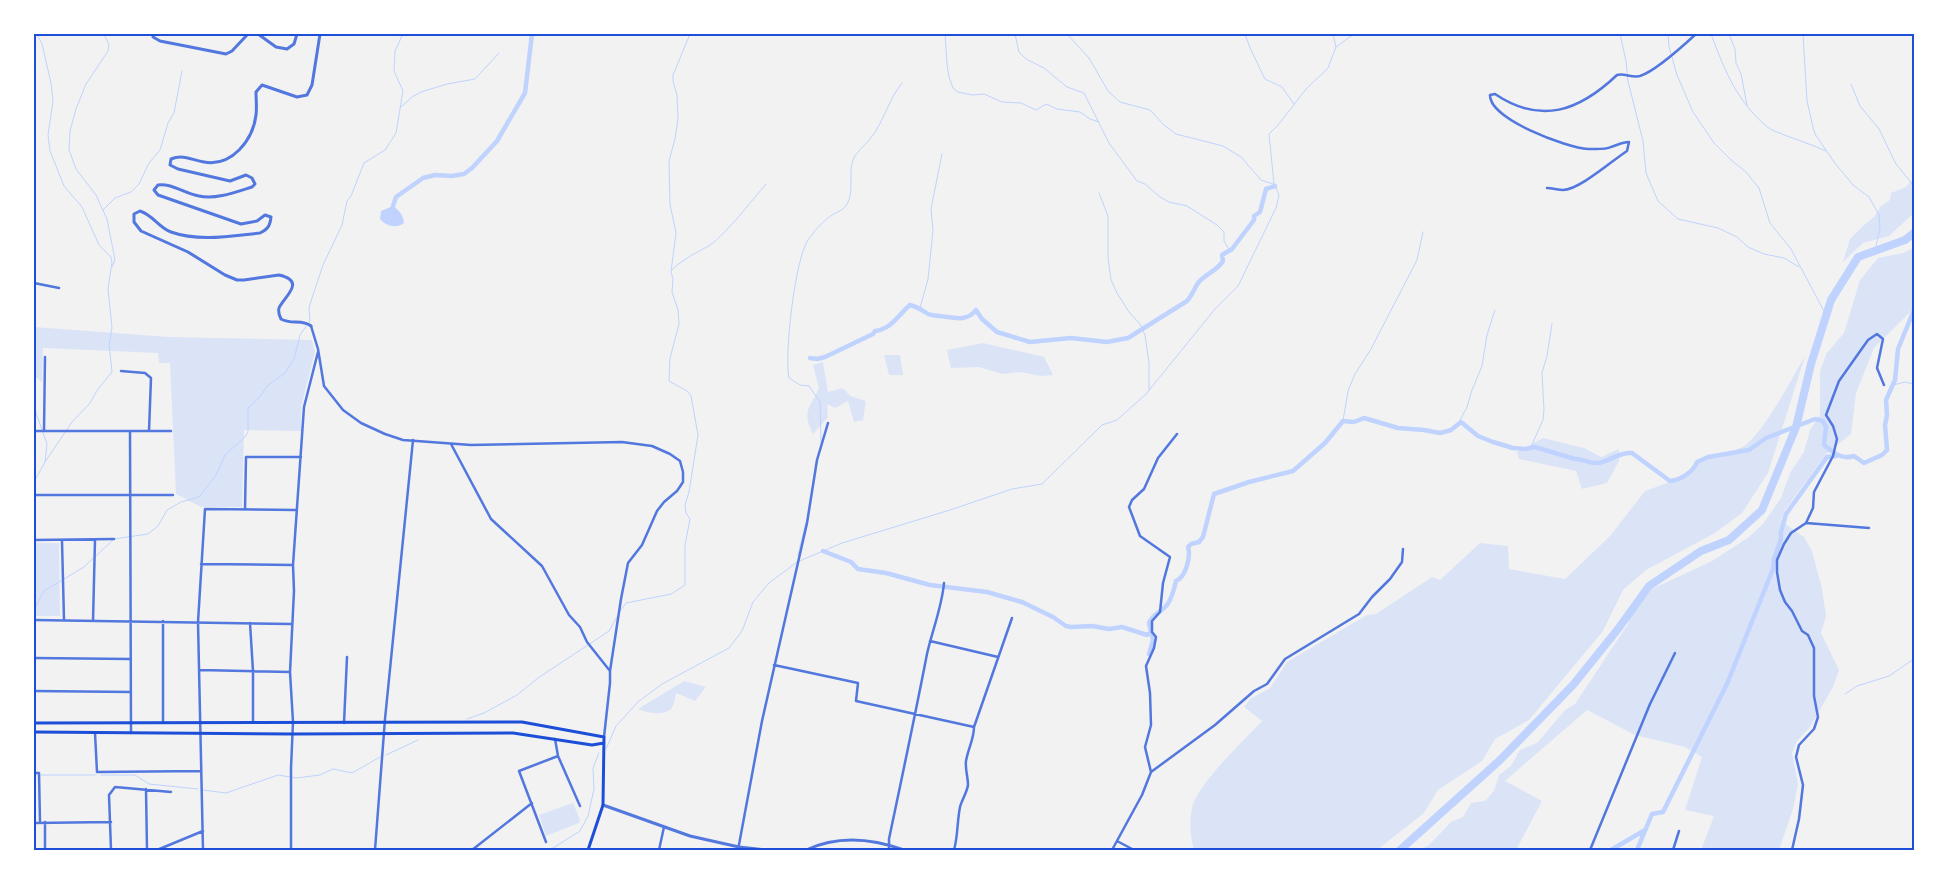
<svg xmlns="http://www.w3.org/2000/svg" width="1948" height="884" viewBox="0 0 1948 884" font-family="Lato,sans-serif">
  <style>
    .green { fill: #dbe4f7 }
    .water { fill: #bfd3fe }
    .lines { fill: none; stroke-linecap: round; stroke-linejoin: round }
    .stream { stroke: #bfd3fe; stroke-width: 1 }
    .canal { stroke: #bfd3fe; stroke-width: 4.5 }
    .river { stroke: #bfd3fe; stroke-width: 8 }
    .minor { stroke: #5277de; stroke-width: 2.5 }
    .tertiary { stroke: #5277de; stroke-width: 3 }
    .secondary { stroke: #1d4ed8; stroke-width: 3 }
    .neatline { fill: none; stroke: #1d4ed8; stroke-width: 2 }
  </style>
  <rect width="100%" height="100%" fill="#f2f2f2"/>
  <path class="green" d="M1911,181L1914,182V213L1889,236L1863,243L1843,262L1850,239L1863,226L1874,217L1881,206L1890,200L1891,193L1906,187Z
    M1914,248V308L1874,348L1856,393L1851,434L1826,454L1785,510L1781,521L1804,537L1812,551L1822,589L1826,616L1821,633L1839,670L1833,687L1810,727L1797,741L1792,753L1798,784L1793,809L1779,850H1701L1714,816L1685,810L1702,757L1685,747L1635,735L1587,710L1505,781L1542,801L1516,850H1420L1429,845L1451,822L1463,817L1471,803L1485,801L1494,791L1499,775L1511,766L1520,750L1537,743L1565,710L1575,704L1628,624L1630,617L1652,589L1712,561L1749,537L1763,524L1781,498L1791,471L1804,452L1810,430L1820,415V372L1826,354L1844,333L1860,280L1878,258L1903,253Z
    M34,327L169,337L312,340L315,352L301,407V431L244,430L242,507H201L176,494L170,363H159L158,353L43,348L42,382L34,376Z
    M983,343L1044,357L1053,375L1041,376L1020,372L1002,374L979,367L951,368L947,350Z
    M884,355H900L903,375H889Z
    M1805,356L1768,473L1742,513L1715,533L1646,570L1623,590L1603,631L1529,720L1495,739L1482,761L1438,790L1424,813L1377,850H1194C1190,837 1189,817 1193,804C1202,780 1243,741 1262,721L1244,707L1250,699L1270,688L1287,662L1367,615L1376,614L1432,577L1440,580L1480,543L1508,546L1509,569L1565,579L1610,536L1645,491L1683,477L1695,467L1697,462C1709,456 1737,451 1744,446C1766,430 1790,381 1805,356Z
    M823,362L828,392L843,388L850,396L866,401L863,420L854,422L848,401L835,408L827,404L828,417L813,434C801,410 810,409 819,388L813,365Z
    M1543,438L1584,448L1601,457L1619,449V461L1607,483L1582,489L1576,471L1519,459L1517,452Z
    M34,543H59L60,616H34Z
    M684,681L706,687L695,701L676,693C675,698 674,705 671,709C664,716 646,713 638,709Z
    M573,803L580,820L579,823L546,836L539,815Z"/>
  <path class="water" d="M393,206C400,211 403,215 404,223C396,229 386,226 380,219L381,211Z"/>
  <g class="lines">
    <path class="stream" d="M37,34L42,44L51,83L53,101L48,135L50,151L64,186L82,207L99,245L111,257L112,262L108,289L112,328L109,345L112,372L98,389L90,403L72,422L45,462
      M104,34L109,45L108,51L86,84L76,109L70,131L69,150L76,169L96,195L107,219L115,260L112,267
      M945,34L947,64L949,77L953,88L958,92L972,95L984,94L1002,102L1021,103L1036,110L1046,104L1057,109L1080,112L1090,119L1099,122
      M1015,34L1019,52L1026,59L1044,68L1067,87L1084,93L1109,143L1137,181L1145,184L1160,197L1169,202L1187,206L1195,211L1217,225L1224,232V241L1230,251
      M1067,34L1089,58L1108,91L1120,102L1150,110L1164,125L1176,134L1223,146L1241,157L1261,180L1273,184
      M1245,34L1250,48L1265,79L1282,87L1294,104
      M1620,34L1626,61L1628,81L1643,141L1646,173L1658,201L1678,219L1718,228L1737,237L1748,247L1764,254L1784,258L1799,267
      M1668,34L1669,47L1677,75L1693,112L1714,143L1731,160L1746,172L1759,188L1770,223L1791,249L1826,315
      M1711,34C1722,63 1731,88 1752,112C1758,118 1764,126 1772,130C1790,138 1809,143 1826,151
      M1729,34L1735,49L1736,63L1741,74L1747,105
      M1803,34L1807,101L1813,127L1815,134L1834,162L1853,185L1869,197L1879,215L1880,228L1875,251
      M1336,47L1354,34
      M1851,84L1860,106L1879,129L1896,164L1914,186
      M401,107L412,97L421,92L447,84L475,79L499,53
      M1099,193L1108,216V258L1111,280L1117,293L1129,312L1140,324L1145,335L1149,363V390
      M103,210L115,198L131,192L139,184L149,163L160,150L168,123L174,113L182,71
      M672,270C676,264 700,250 707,247C721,240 754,198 766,184
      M920,308L928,279L933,230L931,209L942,154
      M1893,385L1905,382L1914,384
      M34,407L47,444L45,462L34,482
      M1343,421L1348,391L1355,374L1371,349L1417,260L1423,232
      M1458,424L1467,407L1472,390L1482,366L1487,335L1495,310
      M821,442L820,402L809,386L800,385L789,378C784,355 795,259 808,240C814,231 823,221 832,215C837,212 844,210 847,204C854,193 849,175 852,163C855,152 864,147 870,139C884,122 888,100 902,83
      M1530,449L1543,420L1544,410L1542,373L1547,356L1552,324
      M798,555L806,522
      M96,556L114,539L148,534L158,526L167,510L181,502L199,497L216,475L225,455L245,437L248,432V408L260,397L267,386L285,373L294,359L300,335L310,321L309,308L312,298L323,265L342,225L347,201L351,196L364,163L385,150L396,133L403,91L394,71L395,51L403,34
      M34,610L44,591L84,567L93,558
      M620,611L626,603L671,594L685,585V545L690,519L686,513L685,505L689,492L698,435L691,396L687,391L669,381L670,358L679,324L678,310L672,292L673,279L671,272L676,233L670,204L669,161L675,139L678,119L677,95L673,81V75L690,34
      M1845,694L1857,686L1889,676L1914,659
      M467,719L484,713L517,695L538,678L609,631L617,617
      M606,749L616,726L638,702L662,684L729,648L742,631L753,602L769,583L797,562L842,543L950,510L1012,489L1042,484L1102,425L1117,420L1146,394L1215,309L1238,286L1276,208L1279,195L1274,184L1269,134L1279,124L1306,89L1328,68L1336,47L1333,34
      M386,755L418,740
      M34,775H36
      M41,775H96
      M101,775H135L149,784L198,789
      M203,790L226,793L278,775L296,778L320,775L333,769L352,773L380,757
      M550,850L580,831L588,816L594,789L593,768L599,753"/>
    <path class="canal" d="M393,206L396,197L423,178L435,175L452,176L464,174L472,168L497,141L525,93L532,34
      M810,358L817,359L825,357L873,334L875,331C892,329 899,314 910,305C918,307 922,310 928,314C932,316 935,315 939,316C952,317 966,323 976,310L982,319L997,332L1030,342L1071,338L1107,342L1128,338L1187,301C1193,294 1194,289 1198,283C1205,274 1217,271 1223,261L1222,255L1232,249L1254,220V216L1260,212L1266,189L1275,186
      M823,551L851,562L858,569L886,573L930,585L987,592L1022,602L1053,617L1066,626L1071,627L1092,626L1109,629L1122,627L1147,635L1151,632
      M1149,654L1153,640L1149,623C1153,614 1161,612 1167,605C1172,598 1174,590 1176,581C1186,577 1191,556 1188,547L1191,544L1199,542L1203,537L1214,494L1249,482L1293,471L1325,443L1343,421L1354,422L1364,418L1398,428L1424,430L1440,433L1451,430L1461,422L1478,436L1493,442L1513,448L1526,449L1535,447L1575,459C1582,458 1589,464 1598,463C1610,461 1619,452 1632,453L1670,481C1681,480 1693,472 1697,462L1708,457L1749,450L1766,438L1815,419L1823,421L1826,427L1824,445C1834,453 1841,460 1854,456L1864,463L1882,455L1887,450L1885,425L1887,415L1886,400L1895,380L1898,349L1914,310
      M1611,850L1645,830
      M1637,850L1652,814L1663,812L1727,684L1773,569L1774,559L1781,539V532L1786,514L1827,457L1836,456"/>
    <path class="river" d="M1400,850L1499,761L1573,685L1618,629L1649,586L1701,551L1729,540L1762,510L1796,427L1811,364L1831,300L1858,257L1905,240L1914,233"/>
    <path class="minor" d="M1547,188C1552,188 1558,190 1563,190C1579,190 1613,160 1627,151L1629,142C1622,142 1618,145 1611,147C1605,150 1595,149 1588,149C1567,148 1489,119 1490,95L1495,94C1541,125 1579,111 1617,75C1624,73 1632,78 1640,76C1656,71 1683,46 1696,34
      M34,283L59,288
      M311,326L318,349L324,386L343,410L361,423L385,434L403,440L471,445L622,442L652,446L670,454L680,461L683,472V482L677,491L664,502L657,511L642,545L628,563L621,599L610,671V683L604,737
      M121,371L145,373L151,378L149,431
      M34,431H171
      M44,431L45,357
      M130,432L131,733
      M451,444L491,519L542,566L569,615L580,627L587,642L610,671
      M34,495H173
      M245,509L246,457H301
      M1806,523L1869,528
      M34,540L114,539
      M62,541L64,620
      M201,564L293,565
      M34,620L292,624
      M93,621L95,540
      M250,623L253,671V722
      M930,641L998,657
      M34,658L130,659
      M774,665L858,683L856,701L974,727
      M200,670L290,672
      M34,691L131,692
      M163,722V621
      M344,723L347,657
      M95,733L97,772L201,771
      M555,739L558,756L580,806
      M1151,772L1215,725L1254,691L1267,684L1285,659L1359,614L1372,597L1390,579L1402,562L1403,549
      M34,773H39L40,822
      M146,789L147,850
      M45,822V850
      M34,823L111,822
      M1117,841L1134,850
      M546,842L519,771L558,756
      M111,850L109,795L115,787L171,792
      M157,850L203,831
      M203,850L198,622L205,509L296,510
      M291,850V768L293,722L290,672L294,591L293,565L304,407L318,352
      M375,850L385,719L413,440
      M472,850L532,803
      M659,850L664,827
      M738,850L762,721L807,523L817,460L828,423
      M889,850V839C902,777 915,716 927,654C932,631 942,607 944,583
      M954,850C958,836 957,822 960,807C962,800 967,792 968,785C968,777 965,769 966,761C968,749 974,739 974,727L1012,618
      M1112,850L1142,795L1151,772L1145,747L1151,725L1150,693L1146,666L1154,648L1156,637L1152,632V621L1160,612L1163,583L1170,557L1140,536L1129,507L1132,500L1144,489L1158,458L1177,434
      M1590,850L1650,704L1675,653
      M1673,850L1679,831
      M1792,850L1799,819L1803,785L1796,757L1799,745L1814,729L1818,717L1814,696V648L1808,635L1802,631L1792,611L1785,602L1780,590L1777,572V560L1784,544L1791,533L1806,523L1813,508L1814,492L1833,456L1837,439L1833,426L1826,415L1839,381L1868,340L1877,334L1883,339L1877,368L1884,385"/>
    <path class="tertiary" d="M154,34L153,37L160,41L226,54L232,51L248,34
      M258,34L276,47L287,49L294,44L297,34
      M311,326C302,319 291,325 281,319C279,315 278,312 279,308C284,297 307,281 279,275L244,280H237L225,275L188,252L141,231L134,222V214L140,211C153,215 159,228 171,232C199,242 231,236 260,233C268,229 270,226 271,217L265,215L257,221L241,224L158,195L154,190L158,185C172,183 185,194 199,196C215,200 236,192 252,187L255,184L252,178L246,175L230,181L178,169L170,165L171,159C183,154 192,160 204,162C232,167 253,140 256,115C257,108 256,99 256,92L262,85L297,97L307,95L312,85L320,34
      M603,805L690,836L739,847L767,850
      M806,850C838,835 871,838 904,850"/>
    <path class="secondary" d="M34,723L522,722L604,737L603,805L588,850
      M34,732L293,734L513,733L592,745L604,743"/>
  </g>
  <rect width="1948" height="884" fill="none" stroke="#ffffff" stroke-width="70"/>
  <rect x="35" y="35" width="1878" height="814" class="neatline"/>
</svg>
